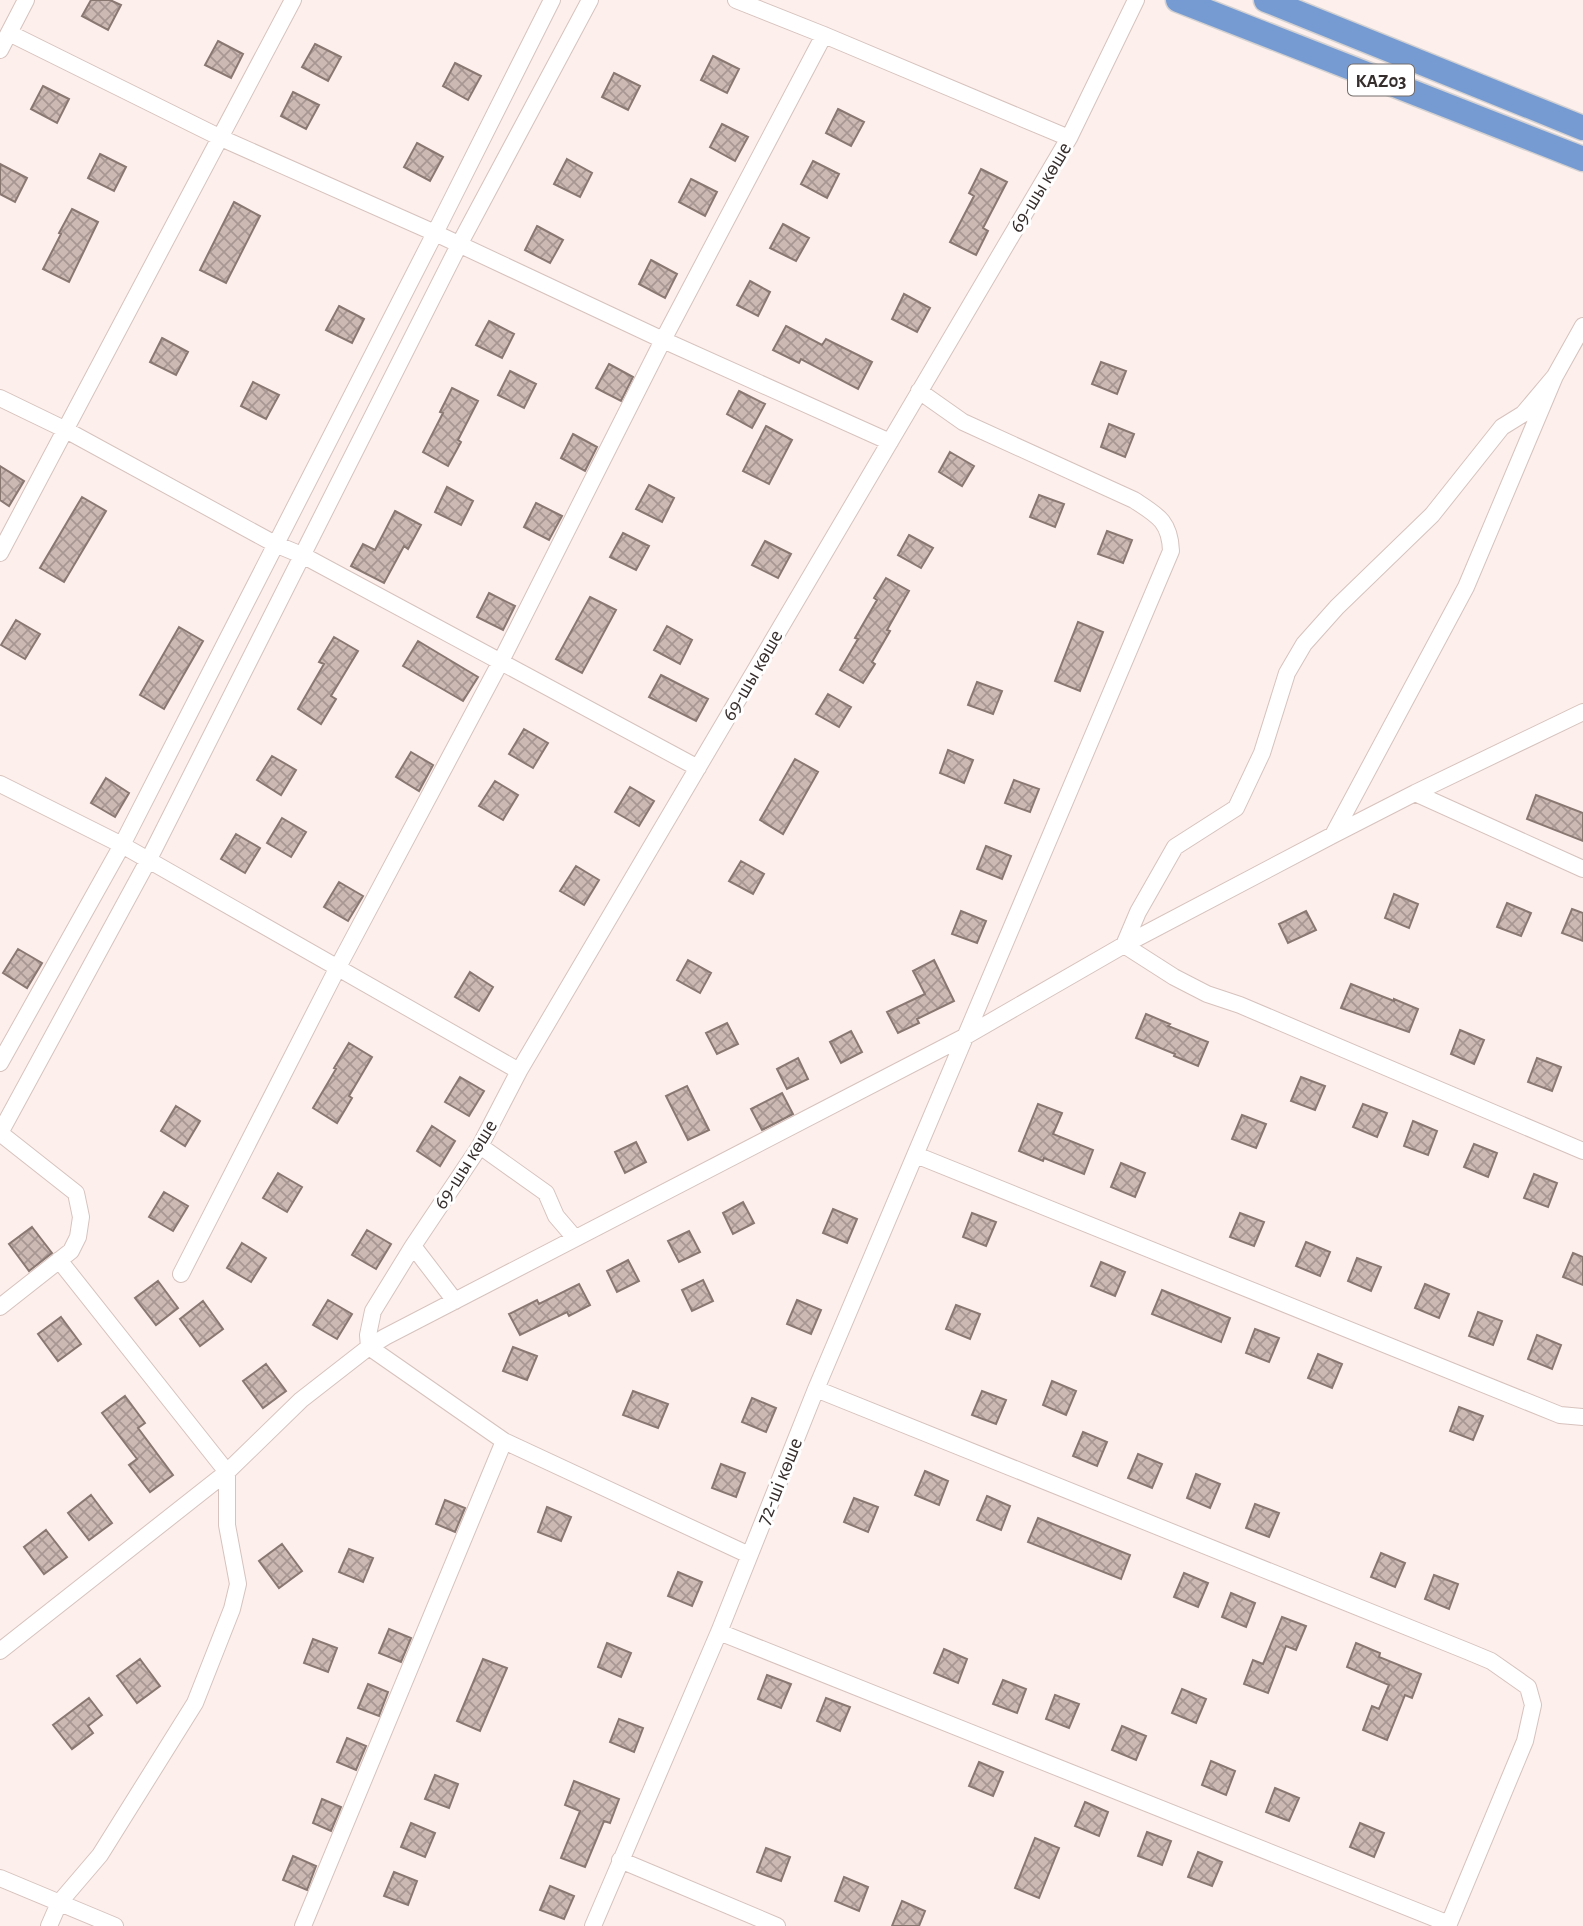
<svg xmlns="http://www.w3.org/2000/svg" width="1583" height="1926" viewBox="0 0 1583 1926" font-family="'Alegreya Sans',sans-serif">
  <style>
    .building { fill: url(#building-cross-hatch); stroke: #897772; stroke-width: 2 }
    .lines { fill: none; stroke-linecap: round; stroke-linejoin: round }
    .minor-casing { stroke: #d7c2bd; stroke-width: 18 }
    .highway-casing { stroke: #d3d1d1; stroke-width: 27 }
    .minor { stroke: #fff; stroke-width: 16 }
    .highway { stroke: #769bd2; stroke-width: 24 }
    .labels { text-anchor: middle; stroke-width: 6; stroke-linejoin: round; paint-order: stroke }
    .shield { fill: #fff; stroke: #726d6b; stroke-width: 2 }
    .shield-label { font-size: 19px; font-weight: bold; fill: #362e2c }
    .street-label { font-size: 21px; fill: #362e2c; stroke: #fff }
  </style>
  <defs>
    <pattern id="building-cross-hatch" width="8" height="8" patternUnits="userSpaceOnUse" patternTransform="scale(1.75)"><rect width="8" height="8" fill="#cdb9b4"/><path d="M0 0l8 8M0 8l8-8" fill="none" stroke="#a79793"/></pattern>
  </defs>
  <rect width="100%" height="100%" fill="#fcefec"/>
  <path class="building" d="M91,0H110L121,5L108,30L82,16Z
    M218,41L243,54L231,78L205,65Z
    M315,44L341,57L328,81L302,67Z
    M713,56L739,69L727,93L701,80Z
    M455,63L481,76L468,100L443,86Z
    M614,73L640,86L628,110L602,97Z
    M43,86L69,99L57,123L31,109Z
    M293,92L319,105L306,129L281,116Z
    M838,109L864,122L851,146L826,133Z
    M722,124L748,137L735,161L710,147Z
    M417,143L443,157L430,181L404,167Z
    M100,154L126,167L114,191L88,178Z
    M567,159L592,173L580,197L554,184Z
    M813,161L839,174L827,198L801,184Z
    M0,164L27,178L15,202L0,194Z
    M981,169L1007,182L983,228L988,231L976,255L950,242L974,196L969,193Z
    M691,179L717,192L705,216L679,202Z
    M234,202L260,216L226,283L200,270Z
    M72,209L98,222L69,282L43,269L61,234L59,233Z
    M783,224L809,238L796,261L770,248Z
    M537,226L563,240L550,263L525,250Z
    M651,260L677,274L665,298L639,284Z
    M750,281L770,292L758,316L737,305Z
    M904,294L930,308L917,332L892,319Z
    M339,306L364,319L352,343L326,330Z
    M489,321L514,334L502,358L476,345Z
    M786,326L822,345L826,339L872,362L858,389L801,359L799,363L773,350Z
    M162,338L188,352L176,375L150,362Z
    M1101,362L1126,371L1117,394L1092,384Z
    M609,364L633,377L621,401L596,388Z
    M510,371L536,384L524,408L498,395Z
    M253,382L279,395L266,419L241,406Z
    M452,388L478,401L458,440L461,442L448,466L423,452L443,413L440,412Z
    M739,391L765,404L752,428L727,414Z
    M1109,424L1134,434L1125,457L1101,447Z
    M766,426L792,440L769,484L743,471Z
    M573,434L597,447L585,471L561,458Z
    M950,452L974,466L962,486L939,472Z
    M0,466L24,481L9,506L0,500Z
    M649,485L674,498L662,522L636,509Z
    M447,487L473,501L461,525L435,512Z
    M1039,495L1064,504L1055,527L1030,517Z
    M82,497L106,511L64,582L40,568Z
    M536,503L562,516L549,540L524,527Z
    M395,511L421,525L408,549L404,546L384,583L351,566L363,544L375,550Z
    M1107,531L1132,540L1123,563L1098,554Z
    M623,533L649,546L636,570L610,557Z
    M909,535L933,548L921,568L898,555Z
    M765,541L791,554L778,578L752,565Z
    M886,578L909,591L887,630L890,631L872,662L875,664L863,683L840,670L858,639L855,638L877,600L874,598Z
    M489,593L515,606L503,630L477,617Z
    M590,597L616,610L582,673L556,659Z
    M16,620L40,634L25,659L1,645Z
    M1078,622L1103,632L1080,691L1055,681Z
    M667,626L692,640L680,664L654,650Z
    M179,627L203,641L164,709L140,695Z
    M334,637L358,651L331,696L336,699L321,724L298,709L324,664L319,662Z
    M418,641L478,677L463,701L403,666Z
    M661,675L708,699L696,721L649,697Z
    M977,682L1002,691L993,714L968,705Z
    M828,694L851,707L839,727L816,714Z
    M524,729L548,743L533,768L509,754Z
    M948,750L973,760L964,783L940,773Z
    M411,752L433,765L419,791L396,777Z
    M272,756L296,770L281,795L257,780Z
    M795,759L818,772L783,834L760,820Z
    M106,778L129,793L115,817L91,803Z
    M1014,780L1039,789L1030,812L1005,803Z
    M495,781L518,795L503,820L479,806Z
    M630,787L654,801L639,826L615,812Z
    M1536,795L1583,813V841L1527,819Z
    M282,818L306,832L291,857L267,843Z
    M236,834L260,848L245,873L221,859Z
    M986,846L1011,856L1002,879L977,869Z
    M741,861L764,874L753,894L729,881Z
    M576,866L599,880L584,905L560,891Z
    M339,882L363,896L348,921L324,907Z
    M1394,894L1418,904L1409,928L1385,918Z
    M1507,903L1531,913L1521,936L1497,927Z
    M1572,909L1583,913V941L1562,933Z
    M961,911L986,921L977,943L952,934Z
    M1306,911L1316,930L1288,943L1279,924Z
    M18,949L42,963L27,988L3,973Z
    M688,960L711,973L700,993L677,980Z
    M934,960L954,1001L917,1019L919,1023L898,1033L887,1012L925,994L913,971Z
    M470,972L493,987L479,1011L455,997Z
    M1351,984L1394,1001V999L1418,1009L1409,1032L1341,1008Z
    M1146,1014L1170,1024L1168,1026L1208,1042L1198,1066L1174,1056L1175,1054L1136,1038Z
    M727,1023L738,1044L717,1054L706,1033Z
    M1460,1030L1484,1040L1474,1064L1451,1054Z
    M851,1031L862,1052L841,1063L830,1042Z
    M349,1043L372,1057L349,1096L352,1098L337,1123L313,1108L336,1069L334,1068Z
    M798,1058L808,1079L787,1089L777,1069Z
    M1537,1058L1561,1067L1552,1091L1528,1082Z
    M460,1077L484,1091L469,1116L445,1102Z
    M1301,1077L1325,1086L1315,1110L1291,1101Z
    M687,1086L709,1130L688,1140L666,1096Z
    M782,1093L793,1114L762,1130L751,1109Z
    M1038,1104L1062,1113L1053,1134L1093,1150L1084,1174L1044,1158L1043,1161L1019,1151Z
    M1363,1104L1387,1113L1377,1137L1353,1127Z
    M176,1106L200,1121L185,1146L161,1131Z
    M1242,1115L1266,1124L1256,1148L1232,1139Z
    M1413,1121L1437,1131L1428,1155L1404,1146Z
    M432,1126L455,1141L440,1166L417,1151Z
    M636,1142L646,1162L625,1173L615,1152Z
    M1474,1144L1497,1153L1488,1177L1464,1167Z
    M1121,1163L1145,1173L1135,1197L1111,1187Z
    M278,1173L302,1187L287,1212L263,1198Z
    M1534,1174L1557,1183L1548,1207L1524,1198Z
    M164,1192L188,1206L173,1231L149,1217Z
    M743,1202L754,1223L733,1234L723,1213Z
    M833,1209L857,1219L847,1243L823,1233Z
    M972,1213L996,1222L986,1246L963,1237Z
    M1240,1213L1264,1222L1254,1246L1230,1237Z
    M32,1227L52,1253L29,1271L9,1244Z
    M367,1230L391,1244L376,1269L352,1255Z
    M689,1231L700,1252L679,1262L668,1241Z
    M1306,1242L1330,1252L1320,1276L1296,1266Z
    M242,1243L266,1258L251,1282L227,1268Z
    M1573,1253L1583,1257V1285L1563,1277Z
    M1357,1258L1381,1267L1371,1291L1348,1281Z
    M628,1260L639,1281L617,1292L607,1271Z
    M1101,1262L1125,1272L1115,1296L1091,1286Z
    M703,1280L713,1301L692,1311L682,1290Z
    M158,1281L178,1308L156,1325L135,1298Z
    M579,1284L590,1305L569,1316L567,1312L520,1335L509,1314L537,1300L539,1304Z
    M1425,1284L1449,1294L1439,1318L1415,1308Z
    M1162,1290L1230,1318L1221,1342L1152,1314Z
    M328,1300L352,1314L337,1339L313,1325Z
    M797,1300L821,1310L811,1334L787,1324Z
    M203,1301L223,1329L200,1346L180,1319Z
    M956,1305L980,1314L970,1339L946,1329Z
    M1478,1312L1502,1321L1493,1345L1469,1336Z
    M61,1317L81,1344L58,1361L38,1334Z
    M1255,1329L1279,1338L1269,1362L1246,1353Z
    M1537,1335L1561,1345L1552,1369L1528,1359Z
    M513,1347L537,1356L527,1380L503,1371Z
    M1318,1354L1342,1364L1332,1388L1308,1378Z
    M266,1364L286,1391L263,1408L243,1381Z
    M1052,1381L1076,1391L1066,1415L1043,1405Z
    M633,1391L668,1404L658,1428L623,1415Z
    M982,1391L1006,1400L996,1424L972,1415Z
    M125,1396L145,1423L138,1428L173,1475L150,1492L129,1465L137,1459L102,1413Z
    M752,1398L776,1408L766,1432L742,1422Z
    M1459,1407L1483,1416L1473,1440L1450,1431Z
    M1083,1432L1107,1442L1097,1466L1073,1456Z
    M1138,1454L1162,1464L1152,1488L1128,1478Z
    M721,1464L745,1473L736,1497L712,1488Z
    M925,1471L948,1481L939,1505L915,1495Z
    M1196,1474L1220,1484L1210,1508L1187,1498Z
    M91,1495L112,1523L89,1540L68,1513Z
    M987,1496L1010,1506L1001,1530L977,1520Z
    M854,1498L878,1507L868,1532L844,1522Z
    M445,1500L465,1508L455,1532L436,1524Z
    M1255,1504L1279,1513L1269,1537L1246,1528Z
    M547,1507L571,1517L561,1541L538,1532Z
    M1038,1518L1130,1555L1121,1579L1028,1542Z
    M46,1530L67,1557L44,1574L24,1547Z
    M282,1544L302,1571L279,1588L259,1561Z
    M349,1549L373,1558L363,1582L339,1572Z
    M1381,1553L1405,1563L1395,1587L1371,1577Z
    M678,1572L702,1582L692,1606L668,1596Z
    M1184,1573L1208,1583L1198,1607L1174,1597Z
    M1434,1575L1458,1584L1449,1609L1425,1599Z
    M1231,1593L1255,1603L1246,1627L1222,1617Z
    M1282,1617L1306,1626L1296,1650L1286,1646L1268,1693L1244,1684L1253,1660L1263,1664Z
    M389,1629L411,1638L401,1662L379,1653Z
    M313,1639L337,1648L328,1672L304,1663Z
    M607,1643L631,1653L621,1677L598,1667Z
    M1356,1643L1380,1653L1379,1657L1421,1674L1412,1698L1405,1695L1387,1740L1363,1730L1372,1706L1379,1709L1389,1685L1347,1667Z
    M944,1649L967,1659L958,1683L934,1673Z
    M140,1659L160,1686L137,1703L117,1676Z
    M483,1659L507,1668L480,1731L457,1721Z
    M767,1675L791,1684L781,1708L758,1699Z
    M1003,1680L1026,1689L1017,1713L993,1704Z
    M368,1684L388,1692L379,1716L358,1708Z
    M1182,1689L1206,1699L1196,1723L1172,1713Z
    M1055,1695L1079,1704L1069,1728L1046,1719Z
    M89,1698L102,1715L88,1726L93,1733L72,1749L53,1725Z
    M826,1698L850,1707L840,1731L817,1721Z
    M619,1719L643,1728L634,1752L610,1742Z
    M1122,1726L1146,1736L1136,1760L1112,1750Z
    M347,1738L366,1746L356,1770L337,1762Z
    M1211,1761L1235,1771L1226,1795L1202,1785Z
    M979,1762L1003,1772L993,1796L969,1786Z
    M435,1775L458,1784L449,1808L425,1799Z
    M574,1781L619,1799L610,1823L604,1821L585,1867L561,1858L580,1811L565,1805Z
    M1275,1788L1299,1798L1289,1821L1266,1812Z
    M322,1799L341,1807L331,1831L313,1823Z
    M1085,1802L1108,1812L1099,1836L1075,1826Z
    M411,1823L435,1833L425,1857L401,1847Z
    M1360,1823L1384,1833L1374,1857L1350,1847Z
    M1147,1832L1171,1841L1162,1865L1138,1856Z
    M1035,1838L1059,1848L1039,1898L1015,1888Z
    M766,1848L790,1857L781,1881L757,1872Z
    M1198,1852L1222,1862L1212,1886L1188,1877Z
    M293,1856L316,1866L307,1890L283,1880Z
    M394,1872L417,1881L408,1905L384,1896Z
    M844,1877L868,1887L859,1911L835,1901Z
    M550,1886L574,1896L564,1919L540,1910Z
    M902,1901L925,1911L919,1926H892Z"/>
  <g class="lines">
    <defs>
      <path id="minor" d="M736,0L824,35L1069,138
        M9,33L221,138L435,233L663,340L890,442
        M0,50L26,0
        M1555,376L1523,414L1502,427L1432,515L1337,607L1304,644L1287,673L1262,753L1236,808L1175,847L1138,912L1124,945L1174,977L1207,994L1240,1005L1583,1151
        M0,398L64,429L275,544L304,556L698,768
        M0,553L293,0
        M0,784L122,845L519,1071
        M1415,793L1583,869
        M1333,835L1466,587L1555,376L1583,326
        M0,1063L122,845L435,233L552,0
        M0,1133L149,859L459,245L590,0
        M0,1133L76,1193L81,1217L78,1237L71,1251L0,1307
        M480,1146L546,1193L556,1216L574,1237
        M916,1155L1560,1415L1583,1417
        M413,1246L455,1301
        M181,1274L338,967L501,661L663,340L824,35
        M816,1389L1467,1651L1491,1661L1528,1687L1533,1705L1525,1741L1448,1926
        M749,1555L504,1441L369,1347L368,1335L373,1311L413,1246L480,1146L519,1071L1069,138L1136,0
        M719,1632L1449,1924
        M0,1651L227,1472L301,1400L369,1347L385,1337L966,1036L1124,945L1333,835L1415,793L1583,712
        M620,1860L777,1926
        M0,1878L115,1926
        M49,1926L59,1903L100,1855L195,1703L232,1609L238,1584L227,1525V1472L59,1260
        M303,1926L504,1441
        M593,1926L719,1632L816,1389L1171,551C1170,521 1157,515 1134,500L963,422L919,391"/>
      <path id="highway" d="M1178,0L1583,159
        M1266,0L1583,128"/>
    </defs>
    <use href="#minor" class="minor-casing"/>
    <use href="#highway" class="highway-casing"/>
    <use href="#minor" class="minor"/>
    <use href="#highway" class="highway"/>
  </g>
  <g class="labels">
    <rect class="shield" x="1348" y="64.5" width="66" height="31" rx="5"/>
    <g class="shield-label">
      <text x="1381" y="87">KАZ03</text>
    </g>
    <g class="street-label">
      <text transform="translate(1040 187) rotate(-59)" y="7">69-шы көше</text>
      <text transform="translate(752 675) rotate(-60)" y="7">69-шы көше</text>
      <text transform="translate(465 1164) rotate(-58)" y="7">69-шы көше</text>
      <text transform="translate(779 1481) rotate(-68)" y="7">72-ші көше</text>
    </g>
  </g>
</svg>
